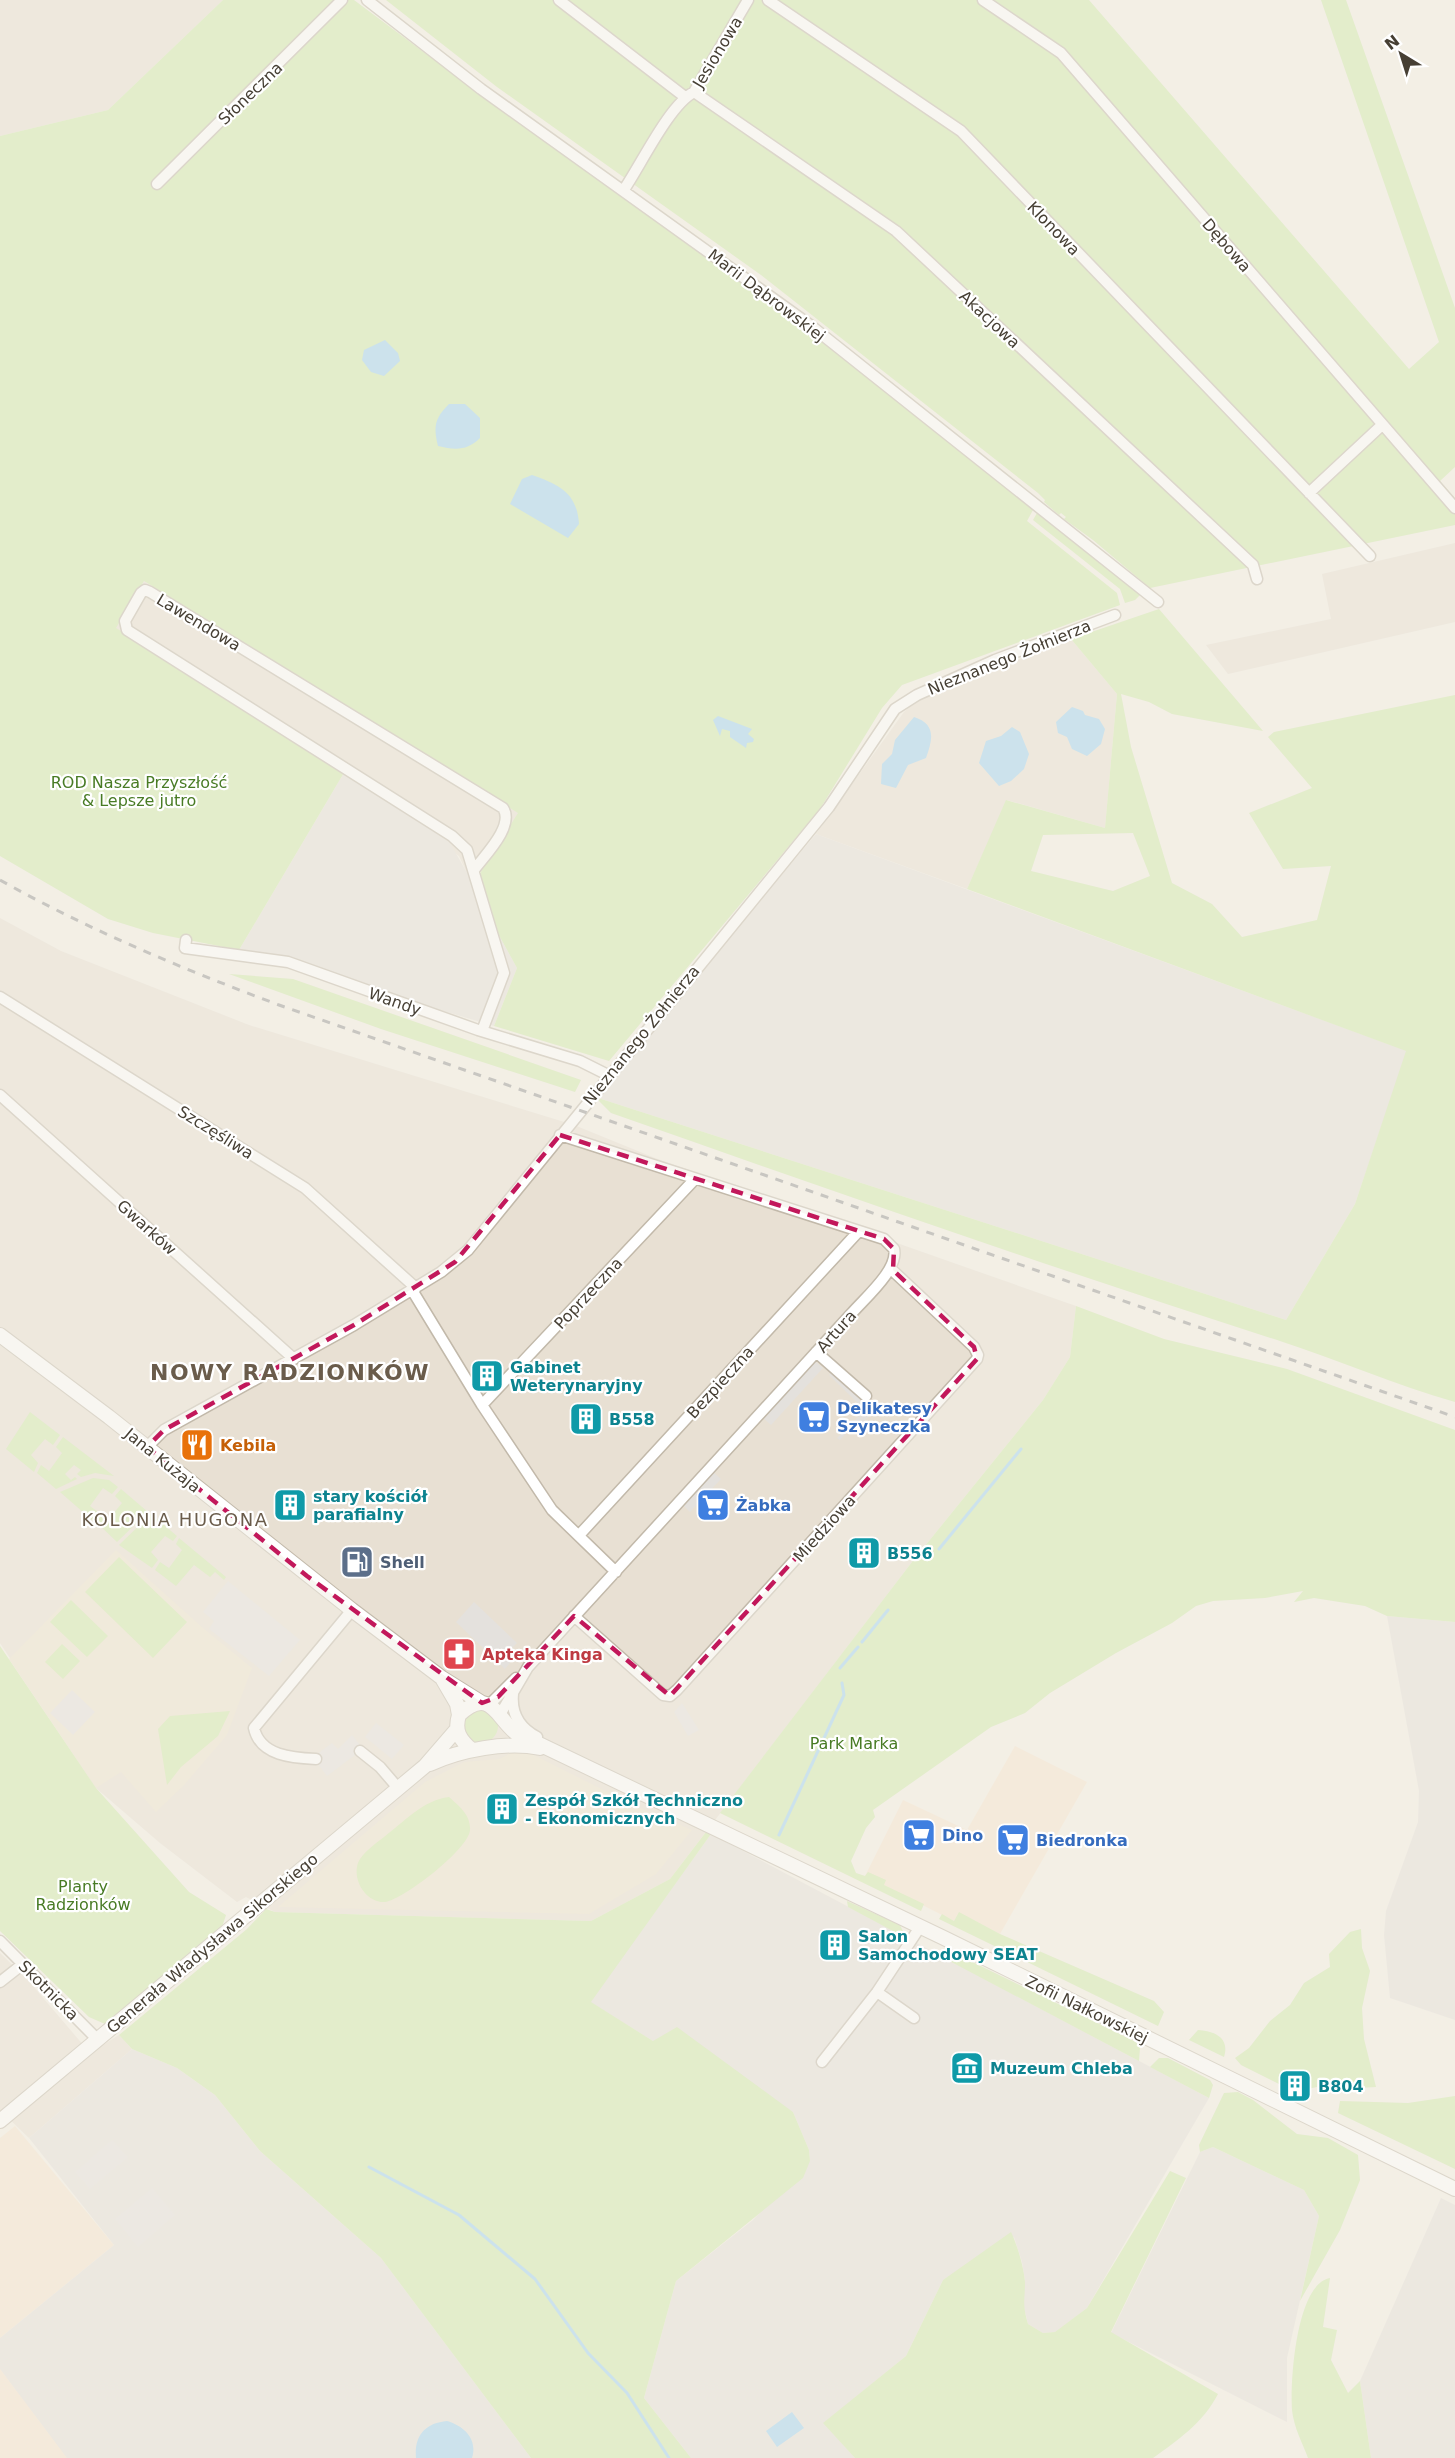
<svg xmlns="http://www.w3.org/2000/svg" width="1455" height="2458" viewBox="0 0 1455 2458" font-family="'DejaVu Sans',sans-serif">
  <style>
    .residential { fill: #e8e0d3 }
    .commercial { fill: #f7e5ce }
    .industrial { fill: #e5e0da }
    .education { fill: #eee4ce }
    .green { fill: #d0eaab; fill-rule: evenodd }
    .parking { fill: #e4e1dd }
    .water { fill: #9dd3f4 }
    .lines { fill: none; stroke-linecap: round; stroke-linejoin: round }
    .stream { stroke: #9dd3f4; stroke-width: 3 }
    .minor-casing { stroke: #c2b9aa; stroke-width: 13 }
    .tertiary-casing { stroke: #c2b9aa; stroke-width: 16 }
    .minor { stroke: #fff; stroke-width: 10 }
    .tertiary { stroke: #fff; stroke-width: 14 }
    .rail { stroke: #959595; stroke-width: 3; stroke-dasharray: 8 8; stroke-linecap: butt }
    .marked { fill: none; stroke: #c2185b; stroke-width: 4.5; stroke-dasharray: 12 8; stroke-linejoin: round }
    .labels { text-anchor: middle; stroke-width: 4.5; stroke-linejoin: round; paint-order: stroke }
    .street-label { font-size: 16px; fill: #463f34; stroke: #fff }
    .park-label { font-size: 16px; fill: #487b24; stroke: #fff }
    .culture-label { font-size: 16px; font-weight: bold; fill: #0d838f; stroke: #fff; text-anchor: start }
    .shop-label { font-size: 16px; font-weight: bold; fill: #366cbe; stroke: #fff; text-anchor: start }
    .food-label { font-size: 16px; font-weight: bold; fill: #c56008; stroke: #fff; text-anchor: start }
    .service-label { font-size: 16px; font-weight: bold; fill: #4e5e75; stroke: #fff; text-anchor: start }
    .health-label { font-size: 16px; font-weight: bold; fill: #be3a42; stroke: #fff; text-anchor: start }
    .neighbourhood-label { font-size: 18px; letter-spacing: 1.5px; fill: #6a5c4b; stroke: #fff }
    .district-label { font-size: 22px; font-weight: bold; letter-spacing: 1.5px; fill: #6a5c4b; stroke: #fff }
  </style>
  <rect width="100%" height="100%" fill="#f3efe5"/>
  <path class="residential" d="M0,0H223L108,110L0,136Z
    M1455,543V622L1228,674L1206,645L1331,619L1322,574Z
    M144,581L519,813L479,875L466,871L459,856L345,771L115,628Z
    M1071,639L1117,694L1105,828L1007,800L967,889L816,834L904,712L918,699Z
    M0,918L61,951L249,1025L574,1125L655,1158L1076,1306L1070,1357L1043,1400L912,1562L670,1879L591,1921L275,1912L246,1897L237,1902L160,1843L96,1788L0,1643Z
    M0,1953L27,1979L90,2053L119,2035L132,2049L29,2138L0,2110Z"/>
  <path class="commercial" d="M1015,1746L1087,1782L1000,1934L959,1913L954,1921L865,1876L903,1800L967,1830Z
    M15,2126L114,2245L0,2338V2138Z
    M0,2368L68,2458H0Z"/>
  <path class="industrial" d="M345,771L435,830L450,843L466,871L479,875L496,930L517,968L494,1026L239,950Z
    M816,834L1407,1051L1355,1204L1286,1320L595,1097Z
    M1387,1616L1455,1622V2020L1390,1998L1384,1935L1386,1911L1418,1822L1419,1791Z
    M711,1834L1209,2098L1087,2308L1056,2332L1043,2333L1028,2324L1022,2299L1025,2280L1022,2262L1014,2237L943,2280L906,2356L824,2423L855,2458H691L644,2398L676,2281L753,2220L810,2161L809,2150L793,2112L653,2041L590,2002Z
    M132,2049L177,2068L215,2095L260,2151L381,2258L531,2458H67L0,2369V2338L114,2245L29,2138Z
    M1213,2147L1304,2190L1319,2216L1287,2358V2422L1111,2333L1200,2152Z
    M1441,2198L1455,2205V2458H1371L1360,2381Z"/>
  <path class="education" d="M116,1550L203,1628L252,1668L227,1735L184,1785L156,1812L121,1772L96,1788L9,1659Z
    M513,1752L532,1754L631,1804L692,1830L656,1874L589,1914L278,1907L425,1782L464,1762L499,1759Z"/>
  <path class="green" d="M223,0H354L485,98L789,316L1033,510L1027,521L1117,593L1120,605L902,685L882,708L820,809L609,1061L494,1026L517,968L496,930L479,875L518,813L144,581L116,628L345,771L239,950L153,933L108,919L0,856V136L108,110Z
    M386,0H1089L1409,369L1439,342L1321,0H1346L1455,308V467L1440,481L1455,498V525L1150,588L1093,540L1064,519L1066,517L1061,513L1059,515L1044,502L1045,500L1038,493L761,275L497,87Z
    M1037,513L1125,583L1140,595L1135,600L1125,603L1120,589L1033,520Z
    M1159,609L1263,731L1172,714L1149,702L1121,694L1131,747L1172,883L1212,904L1242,937L1317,920L1331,866L1283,869L1249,813L1312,788L1268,737L1274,732L1455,695V1402C1395,1385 1339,1360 1280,1341C1055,1269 833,1191 611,1113L595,1097L1286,1320L1355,1204L1406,1051L967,889L1006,800L1105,828L1117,694L1071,639ZM1133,833L1150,876L1113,891L1031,871L1043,835Z
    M229,974L293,979L581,1080L575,1092L381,1029Z
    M1076,1306L1164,1339L1287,1369L1455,1430V1622L1387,1616L1365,1606L1314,1598L1294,1602L1303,1591L1265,1598L1213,1601L1196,1606L1172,1623L1116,1653L1050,1693L1025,1713L991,1727L873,1810L875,1817L866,1828L851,1861L856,1873L865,1876L868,1872L886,1880L884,1885L924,1904L921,1911L720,1813L912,1562L1043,1400L1070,1357Z
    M30,1412L60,1435L53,1445L45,1439L31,1455L38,1463L34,1472L6,1449Z
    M63,1437L114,1476L95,1473L81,1477L77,1474L81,1470L74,1465L65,1474L71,1480L75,1477L77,1479L56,1489L37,1473L41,1465L49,1471L62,1453L56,1447Z
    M93,1478L109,1480L118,1487L112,1494L103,1488L90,1506L98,1512L92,1520L60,1492Z
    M121,1489L148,1512L117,1542L95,1521L100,1514L108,1520L122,1503L115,1496Z
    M151,1514L177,1536L173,1541L165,1536L151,1552L158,1560L152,1568L119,1545Z
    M179,1538L226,1577L224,1580L215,1572L210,1577L194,1565L176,1586L155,1570L160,1562L169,1568L182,1550L176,1544Z
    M119,1557L187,1622L153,1658L85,1592Z
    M71,1600L108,1636L87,1657L50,1622Z
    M62,1644L80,1661L63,1679L45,1662Z
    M0,1646L96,1788L189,1892L226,1915L222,1927L105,2024L89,2017L0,1931Z
    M464 1726a17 17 0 1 1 34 0a17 17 0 1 1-34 0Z
    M230,1711L218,1736L181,1767L167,1785L158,1729L170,1716Z
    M449,1797C459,1806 471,1815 470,1830C469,1849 403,1900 385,1902C366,1903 352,1880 358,1863C362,1853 375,1844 384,1837C404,1822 423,1800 449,1797Z
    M706,1832L711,1834L591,2002L653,2041L677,2027L793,2112L809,2150L810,2161L803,2178L676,2281L644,2398L691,2458H531L381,2258L260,2151L215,2095L177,2068L132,2049L119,2035L247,1929L266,1909L275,1912L591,1921L670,1879Z
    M847,1901L900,1925L906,1938L848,1907Z
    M959,1912L1000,1934L1154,2001L1164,2012L1158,2026L939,1919L942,1914L954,1921Z
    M1361,1929L1362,1948L1370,1971L1362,2008L1364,2039L1376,2087L1342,2089L1321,2086L1295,2092L1241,2065L1235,2058L1249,2048L1270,2021L1290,2005L1304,1983L1330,1967L1329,1954L1350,1932Z
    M944,1948L1136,2042L1140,2048L1139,2061L940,1956Z
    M1198,2030C1215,2031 1230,2038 1224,2057L1189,2040Z
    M1159,2058H1168L1210,2080L1213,2085L1209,2098L1150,2067Z
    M1238,2092L1253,2100L1297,2134L1328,2138L1358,2155L1360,2180L1340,2230L1300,2301L1319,2216L1304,2190L1213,2147L1200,2152L1199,2145L1224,2093Z
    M1455,2096V2169L1338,2113L1340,2101L1408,2103Z
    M1170,2171L1186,2178L1111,2332L1218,2394C1203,2423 1178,2440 1153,2458H855L823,2423L906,2356L943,2280L1011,2232C1017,2244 1024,2268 1025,2282C1025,2301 1022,2303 1028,2324L1043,2333L1055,2332L1087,2308Z
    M1330,2278L1323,2327L1337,2330L1331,2360L1348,2393L1360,2381L1371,2458H1308C1302,2442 1294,2428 1292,2410C1290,2382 1296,2284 1330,2278Z"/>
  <path class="parking" d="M811,1358L823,1368L771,1425L759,1414Z
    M833,1370L870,1405L867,1408L872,1413L853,1433L849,1430L840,1440L837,1438L865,1410L829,1375Z
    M712,1471L721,1479L690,1512L682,1504Z
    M228,1581L300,1640L269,1676L209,1629L214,1621L203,1612Z
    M474,1602L517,1643L512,1648L518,1653L505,1669L456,1622Z
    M72,1690L95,1712L73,1735L50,1713Z
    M682,1703L699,1730L688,1736L674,1712Z
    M376,1723L404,1745L392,1759L365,1737Z
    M352,1735L363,1749L327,1776L317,1763L316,1755L332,1743L338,1749Z
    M112,2140L128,2157L90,2189L75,2172Z
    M152,2188L175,2215L138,2247L115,2219Z"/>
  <path class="water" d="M385,340L398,353L400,361L384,376L371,372L362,360L364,350Z
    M449,404H465L480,418V438C467,451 455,450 438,446C433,426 435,418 449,404Z
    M532,475C560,485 577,493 579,524L568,538L510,504L522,479Z
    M1072,707L1083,711L1085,715L1099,719L1105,729L1101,744L1087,756L1072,749L1067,737L1058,733L1056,722Z
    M718,716L752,729L748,734L754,739L753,742L747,743L746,748L730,737V731L722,729L720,736L713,720Z
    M914,717C936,724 933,739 926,758L908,765L896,788L881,784L882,764L892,754L895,740Z
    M1012,727L1020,732L1029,754L1024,769L1011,781L999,786L979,763L986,741L1001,736Z
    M792,2412L804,2428L777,2447L766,2431Z
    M447,2421C464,2426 478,2439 472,2458H416C414,2436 425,2423 447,2421Z"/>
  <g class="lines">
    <path class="stream" d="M939,1549L1021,1449
      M862,1642L888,1610
      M840,1668L858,1647
      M779,1835L844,1695L842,1683
      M369,2167L459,2215L535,2279L588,2353L627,2393L669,2458"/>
    <defs>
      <path id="minor" d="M367,0L481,89L810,325L1158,602
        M559,0L685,97
        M768,0L961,131L1370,556
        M983,0L1061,53L1455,508
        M694,92L896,231L1253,565L1257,579
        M157,184L342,0
        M623,191C641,165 669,105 694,92L748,0
        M1309,493L1382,425
        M474,870C484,856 515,826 503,808L150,592L145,590L141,593L125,621L127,630L452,836L467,850L504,973L482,1031
        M186,940L185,948L288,962L478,1030L580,1061L608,1075
        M0,997L305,1188L416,1288
        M0,1095L294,1359
        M412,1290L482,1405L552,1510L616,1572
        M816,1352L866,1396
        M482,1405L694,1180
        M147,1447L164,1430L354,1325L441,1272L468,1250L829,807L895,709L917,695L995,660L1115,615
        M582,1532L858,1232
        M574,1616L663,1695L670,1696L677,1690L977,1359L978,1355L974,1347L891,1269
        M513,1694C511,1714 520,1728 537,1737
        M489,1705L516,1678
        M501,1713L528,1667L852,1313C865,1298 899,1269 894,1249L884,1239L560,1135
        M360,1751L380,1767L398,1788
        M316,1759C293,1758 260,1756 254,1728L352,1610
        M0,1941L97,2039
        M0,1982L23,1964
        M877,1992L914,2018
        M822,2062L877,1992L920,1927"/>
      <path id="tertiary" d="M0,1335L109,1417L352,1610L442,1678L482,1703
        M443,1680L457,1704L459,1715
        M472,1750C460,1740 454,1731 459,1715C490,1686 496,1717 516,1733L944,1938L1455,2189
        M430,1764C460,1750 507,1741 540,1748
        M0,2121L425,1766L457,1729"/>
    </defs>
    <use href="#minor" class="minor-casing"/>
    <use href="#tertiary" class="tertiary-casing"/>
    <use href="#minor" class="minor"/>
    <use href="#tertiary" class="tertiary"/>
    <path class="rail" d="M0,880C89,930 183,969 279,1005L1455,1417"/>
  </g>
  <path d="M0 0H1455V2458H0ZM560,1135L884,1239L894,1249L893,1270L974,1347L977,1359L670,1696L574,1616L498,1697L482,1703L307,1576L147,1447L164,1430L354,1325L455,1262Z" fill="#f3efe5" fill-opacity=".55" fill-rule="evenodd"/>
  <path class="marked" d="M560,1135L884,1239L894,1249L893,1270L974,1347L977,1359L670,1696L574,1616L498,1697L482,1703L307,1576L147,1447L164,1430L354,1325L455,1262Z"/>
  <defs>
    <symbol id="building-square" viewBox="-11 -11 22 22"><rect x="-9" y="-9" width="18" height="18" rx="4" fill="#0f9aa8" stroke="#fff"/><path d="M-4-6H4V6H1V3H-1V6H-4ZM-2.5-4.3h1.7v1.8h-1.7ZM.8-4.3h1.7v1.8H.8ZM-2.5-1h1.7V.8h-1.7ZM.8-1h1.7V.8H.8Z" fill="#fff"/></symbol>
    <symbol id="supermarket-square" viewBox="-11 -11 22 22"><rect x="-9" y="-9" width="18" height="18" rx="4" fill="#3f7fe0" stroke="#fff"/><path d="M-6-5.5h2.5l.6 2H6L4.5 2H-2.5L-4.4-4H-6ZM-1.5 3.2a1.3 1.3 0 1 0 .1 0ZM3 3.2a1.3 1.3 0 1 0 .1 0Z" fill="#fff"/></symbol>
    <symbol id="restaurant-square" viewBox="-11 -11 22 22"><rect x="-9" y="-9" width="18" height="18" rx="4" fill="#e8710a" stroke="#fff"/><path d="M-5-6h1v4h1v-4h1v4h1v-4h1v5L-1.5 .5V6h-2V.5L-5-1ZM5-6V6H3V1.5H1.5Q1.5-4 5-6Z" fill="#fff"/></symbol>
    <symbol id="fuel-square" viewBox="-11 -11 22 22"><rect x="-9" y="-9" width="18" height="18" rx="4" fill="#5c6f8a" stroke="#fff"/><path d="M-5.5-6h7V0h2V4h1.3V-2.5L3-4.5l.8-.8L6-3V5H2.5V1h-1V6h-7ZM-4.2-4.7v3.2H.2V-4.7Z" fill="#fff"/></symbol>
    <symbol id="pharmacy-square" viewBox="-11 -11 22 22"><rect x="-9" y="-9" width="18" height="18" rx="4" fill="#e0444e" stroke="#fff"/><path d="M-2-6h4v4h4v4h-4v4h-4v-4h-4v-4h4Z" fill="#fff"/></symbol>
    <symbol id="museum-square" viewBox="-11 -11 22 22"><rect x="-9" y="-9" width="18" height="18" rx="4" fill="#0f9aa8" stroke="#fff"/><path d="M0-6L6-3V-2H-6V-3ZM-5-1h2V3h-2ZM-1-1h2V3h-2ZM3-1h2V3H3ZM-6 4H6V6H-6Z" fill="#fff"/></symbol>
  </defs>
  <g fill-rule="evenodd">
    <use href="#building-square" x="468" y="1357" width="38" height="38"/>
    <use href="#supermarket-square" x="795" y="1398" width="38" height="38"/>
    <use href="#building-square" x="567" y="1400" width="38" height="38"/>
    <use href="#restaurant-square" x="178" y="1426" width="38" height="38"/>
    <use href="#building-square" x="271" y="1486" width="38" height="38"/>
    <use href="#supermarket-square" x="694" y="1486" width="38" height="38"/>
    <use href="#building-square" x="845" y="1534" width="38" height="38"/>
    <use href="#fuel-square" x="338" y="1543" width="38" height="38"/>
    <use href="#pharmacy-square" x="440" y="1635" width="38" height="38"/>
    <use href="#building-square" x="483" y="1790" width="38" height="38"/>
    <use href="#supermarket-square" x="900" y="1816" width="38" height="38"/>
    <use href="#supermarket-square" x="994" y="1821" width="38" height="38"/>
    <use href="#building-square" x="816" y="1926" width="38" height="38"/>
    <use href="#museum-square" x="948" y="2049" width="38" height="38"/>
    <use href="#building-square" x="1276" y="2067" width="38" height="38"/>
  </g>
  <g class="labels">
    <g class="street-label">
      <text transform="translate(717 52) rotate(-59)" y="6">Jesionowa</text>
      <text transform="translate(250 93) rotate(-44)" y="6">Słoneczna</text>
      <text transform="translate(1054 228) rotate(46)" y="6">Klonowa</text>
      <text transform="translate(1227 245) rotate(49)" y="6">Dębowa</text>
      <text transform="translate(767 295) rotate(37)" y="6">Marii Dąbrowskiej</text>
      <text transform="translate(990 319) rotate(43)" y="6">Akacjowa</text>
      <text transform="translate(199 622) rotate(31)" y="6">Lawendowa</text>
      <text transform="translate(1009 657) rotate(-22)" y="6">Nieznanego Żołnierza</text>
      <text transform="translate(395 1001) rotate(19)" y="6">Wandy</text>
      <text transform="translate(641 1035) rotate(-51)" y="6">Nieznanego Żołnierza</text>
      <text transform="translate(216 1132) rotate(32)" y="6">Szczęśliwa</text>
      <text transform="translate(147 1227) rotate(42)" y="6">Gwarków</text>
      <text transform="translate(588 1293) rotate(-47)" y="6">Poprzeczna</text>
      <text transform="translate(836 1331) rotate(-48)" y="6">Artura</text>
      <text transform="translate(720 1382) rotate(-48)" y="6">Bezpieczna</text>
      <text transform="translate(163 1460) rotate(39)" y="6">Jana Kużaja</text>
      <text transform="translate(824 1528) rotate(-48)" y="6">Miedziowa</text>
      <text transform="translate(212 1943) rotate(-40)" y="6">Generała Władysława Sikorskiego</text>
      <text transform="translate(49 1990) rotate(45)" y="6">Skotnicka</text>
      <text transform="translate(1087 2009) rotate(26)" y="6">Zofii Nałkowskiej</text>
    </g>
    <g class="park-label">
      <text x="139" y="788">ROD Nasza Przyszłość<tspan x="139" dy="18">&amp; Lepsze jutro</tspan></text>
      <text x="854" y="1749">Park Marka</text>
      <text x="83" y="1892">Planty<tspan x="83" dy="18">Radzionków</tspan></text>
    </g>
    <g class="culture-label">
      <text x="510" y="1373">Gabinet<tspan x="510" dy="18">Weterynaryjny</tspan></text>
      <text x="609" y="1425">B558</text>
      <text x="313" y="1502">stary kościół<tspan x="313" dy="18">parafialny</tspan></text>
      <text x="887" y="1559">B556</text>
      <text x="525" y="1806">Zespół Szkół Techniczno<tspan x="525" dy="18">- Ekonomicznych</tspan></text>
      <text x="858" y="1942">Salon<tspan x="858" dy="18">Samochodowy SEAT</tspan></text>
      <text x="990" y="2074">Muzeum Chleba</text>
      <text x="1318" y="2092">B804</text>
    </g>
    <g class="shop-label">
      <text x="837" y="1414">Delikatesy<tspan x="837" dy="18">Szyneczka</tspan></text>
      <text x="736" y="1511">Żabka</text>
      <text x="942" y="1841">Dino</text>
      <text x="1036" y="1846">Biedronka</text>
    </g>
    <g class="food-label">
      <text x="220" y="1451">Kebila</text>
    </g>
    <g class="service-label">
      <text x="380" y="1568">Shell</text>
    </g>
    <g class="health-label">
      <text x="482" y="1660">Apteka Kinga</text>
    </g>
    <g class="neighbourhood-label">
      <text x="175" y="1526">KOLONIA HUGONA</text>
    </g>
    <g class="district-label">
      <text x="290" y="1380">NOWY RADZIONKÓW</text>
    </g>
  </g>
  <g transform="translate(1401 54) rotate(322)" stroke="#ffffff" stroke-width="4.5" paint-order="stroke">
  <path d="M0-4.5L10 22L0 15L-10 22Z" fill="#463f34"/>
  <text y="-9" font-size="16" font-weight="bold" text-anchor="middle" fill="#463f34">N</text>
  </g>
</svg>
